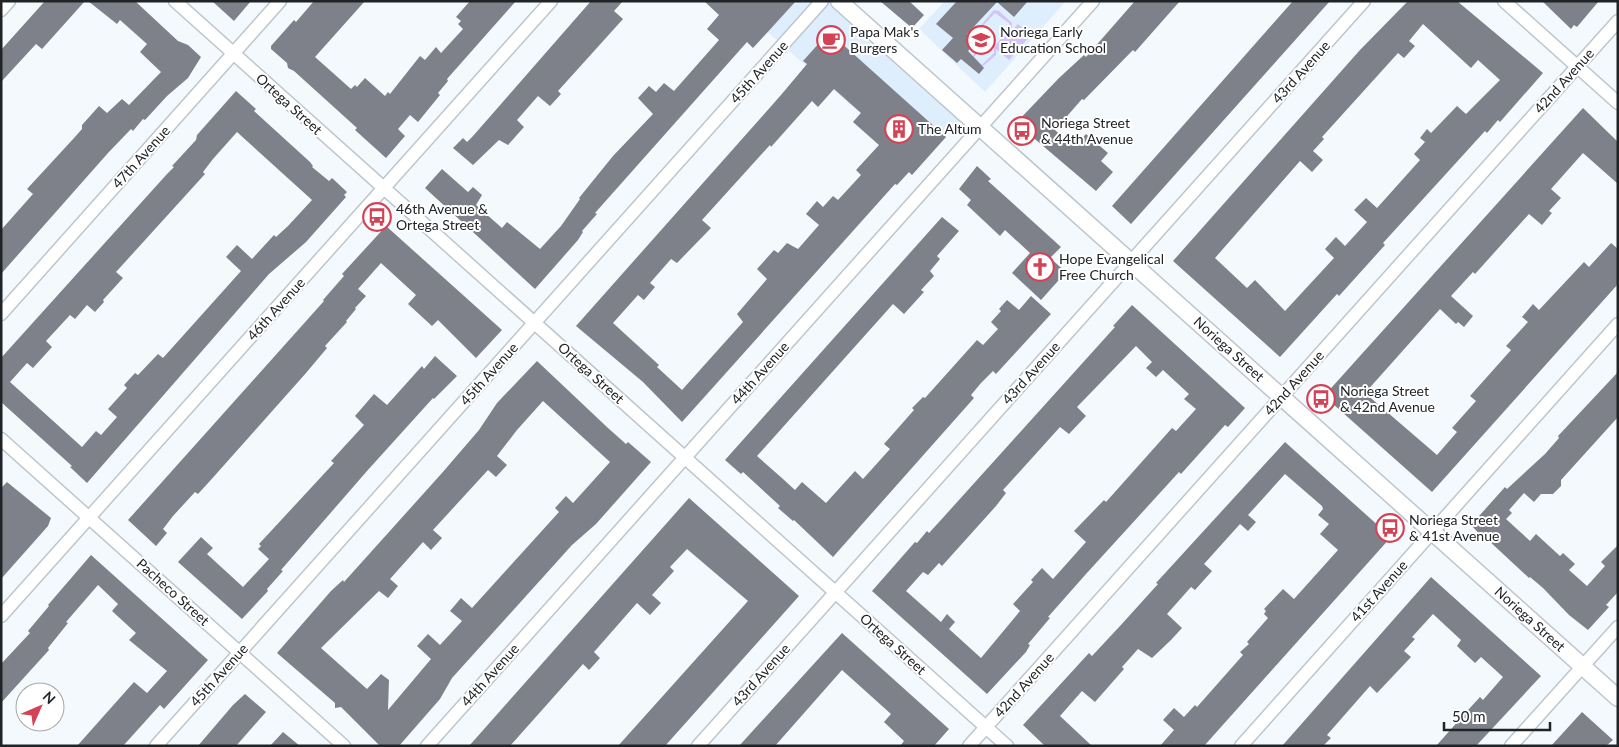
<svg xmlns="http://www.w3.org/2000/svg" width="1619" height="747" viewBox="0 0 1619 747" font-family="Lato,sans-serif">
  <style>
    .built { fill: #dfeefc }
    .green { fill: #d1c2f7; fill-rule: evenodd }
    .building { fill: #7e818a; fill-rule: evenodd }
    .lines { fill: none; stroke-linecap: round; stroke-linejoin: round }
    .minor-casing { stroke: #bdc6cd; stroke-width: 15 }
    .tertiary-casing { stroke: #bdc6cd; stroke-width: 19 }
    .minor { stroke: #fff; stroke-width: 12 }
    .tertiary { stroke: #fff; stroke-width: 16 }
    .labels { text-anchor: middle; stroke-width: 4; stroke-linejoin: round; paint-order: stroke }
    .poi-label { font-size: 14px; fill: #212427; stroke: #fff; text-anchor: start }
    .street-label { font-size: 14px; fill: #212427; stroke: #fff }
  </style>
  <rect width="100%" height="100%" fill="#f4f9fe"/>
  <path class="built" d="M732,1H840L966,114L912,175L853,122L860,113Z
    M945,1H1066L985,92L919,29Z"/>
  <path class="green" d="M994,10L999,11L1012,23V30L1018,24L1031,35L1009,60L996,49V55L982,67L972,57L985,41L976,31ZM995,13L1009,23L1010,28L994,47V53L982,65L974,57L987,41L979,30Z"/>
  <path class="building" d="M45,1H85L42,49L36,44L1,82V50Z
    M88,1H135L178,41L188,45L201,57L188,78L167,96L145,120L143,119L133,131L131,129L108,153L1,274V230L33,194L27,189L74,138L82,129V125L99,106L107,113L122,99L129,105L161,72L140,52L147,44L120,20L117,24Z
    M212,1H251L234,21Z
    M314,1H365L315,57L351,89L355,85L357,87L365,78L385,96L388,92L390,94L420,56L425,60L436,47L441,53L463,29L458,24L461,21L456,17L470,1H516L447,79L448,81L438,93L440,95L418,122L410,115L398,129L405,136L386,158L355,130L357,128L294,71L288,68L287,63L271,49V46L294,20L296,22Z
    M591,1H623L614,11L623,19L558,91L561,94L550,106L538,96L517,120L524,127L508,145L499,140L473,165L453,148L463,138L467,142L473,136Z
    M704,1H796L753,48L747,42L595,213L597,214L582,231L583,232L578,240L535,289L425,188L442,169L468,192L473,187L482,195L476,205L502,228L507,222L540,249L561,226L580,199L579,198L613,156L653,114L638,98L649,86L656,92L664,83L674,91L719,40L707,29L719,15Z
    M880,1H909L924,15L912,28Z
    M957,1H1028L1014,17L997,2L967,34L976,42L968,51L984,68L979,74L961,59L957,63L942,50L953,38L936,24Z
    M1135,1H1180L1135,52L1133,50L1084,100L1082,99L1055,130L1071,145L1077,138L1080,140L1086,134L1108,153L1101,161L1113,172L1096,191L1016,123L1059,78L1084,55L1086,57Z
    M1293,1H1330L1131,224L1112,206Z
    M1408,1H1457L1543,73L1500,122L1498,120L1487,133L1485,131L1383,243L1385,245L1339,296L1337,294L1280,357L1173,261L1360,50ZM1423,24L1471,68L1478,60L1500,80L1466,114L1457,106L1431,133L1427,129L1420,138L1425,142L1414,154L1420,160L1377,208L1366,198L1354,210L1367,222L1345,246L1336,237L1334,239L1325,249L1334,258L1285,311L1255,280L1247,288L1215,258L1300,161L1312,172L1323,160L1313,151L1324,139L1322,137L1398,53L1404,58L1415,46L1409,41Z
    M1542,1H1599L1577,27L1574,25L1571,29Z
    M829,32L946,137L912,175L909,172L897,185L895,184L682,422L643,382L576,326L781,95L807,64L803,61ZM834,89L861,113L853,122L879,145L856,170L861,175L838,200L833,196L823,207L817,201L806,214L819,225L798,249L787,243L778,253L774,250L757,269L767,279L737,314L743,322L682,390L657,367L659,365L613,323L638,295L644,300L655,287L650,283L671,259L677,263L711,228L702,220L770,145L771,147L812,101L818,107Z
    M236,91L256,109L254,111L310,162L313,166L312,167L329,181L332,178L347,192L344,195L346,197L306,242L269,274L87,483L70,467L72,466L1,402V358L167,174L174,167L172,166L196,140L197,135ZM237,132L312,200L288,226L276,237L274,235L252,259L237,245L226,257L241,271L163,358L158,354L138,375L135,373L124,385L127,388L108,409L117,417L101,435L96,431L82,447L10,382L27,363L33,368L52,347L46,341L70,315L75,319L87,305L95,312L104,302L103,300L123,278L116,272L205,174L203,172L213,159Z
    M1583,108L1618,142V184L1583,153L1551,189L1561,198L1549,211L1552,213L1542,225L1529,214L1475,274L1473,272L1451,296L1473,316L1464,327L1458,322L1456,324L1440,309L1365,393L1437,455L1457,432L1452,428L1476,401L1470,396L1511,350L1506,346L1528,322L1522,317L1533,304L1539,310L1584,262L1589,267L1611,243L1618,249V284L1432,492L1324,396Z
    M977,166L991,179L988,181L1061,247L1050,258L1066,272L1041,300L1012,273L1030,253L1005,230L1000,236L967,205L971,200L959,189Z
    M942,217L959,231L937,256L940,259L930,271L934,276L921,290L924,292L904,314L893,304L757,456L783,479L795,490L802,482L826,503L855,471L863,479L890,449L884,444L914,410L912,408L923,397L925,398L977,340L983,345L998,329L991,322L1001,311L999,309L1007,300L1019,310L1031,296L1051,314L996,374L993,371L981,383L971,395L974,398L833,557L794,520L793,521L778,508L780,506L743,472L741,474L725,460Z
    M386,226L502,330L476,358L438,320L432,326L408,304L416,295L381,263L358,289L366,296L355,308L356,309L346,321L347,322L325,346L327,348L306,373L209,482L198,494L195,492L173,516L163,529L167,533L156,546L128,520L324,301L323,300L344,276L342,274Z
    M1132,305L1245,408L1228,427L1225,425L1181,474L1179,472L1086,574L1048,617L1050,618L1028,644L1030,645L1026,652L987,694L872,591L915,542L917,543L927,531L929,533L940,521L1115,327L1113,326ZM1136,346L1152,362L1146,368L1156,377L1163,370L1189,394L1184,399L1196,409L1176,431L1172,428L1106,502L1104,500L1074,531L1086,542L1053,579L1042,568L1031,580L1033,582L1013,604L1020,611L981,658L949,629L955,622L947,614L941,622L906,591L923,572L928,575L939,563L942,566L996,506L1006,493L1003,490L1060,427L1069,434L1086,416L1077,407Z
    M435,356L457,376L434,399L433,398L367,471L281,570L283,571L267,589L268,591L242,619L178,562L201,537L213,548L207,554L243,587L269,559L258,549L261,546L259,544L334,463L331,461L364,425L355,416L374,394L387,405L422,366L424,369Z
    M537,361L608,428L626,444L628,442L651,462L596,524L572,545L452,678L440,699L399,746H380L341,707L335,708V703L277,653L331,591L343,580L344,582L442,473L479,430L497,403ZM543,401L610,462L573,503L566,496L555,508L559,512L472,608L461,598L450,611L462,621L440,645L428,634L417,646L431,659L388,710L389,680L381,674L367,689L321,648L379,591L388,598L398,586L390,579L423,542L431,550L442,538L433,530L488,470L496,477L507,465L497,456L517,430Z
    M1618,372V417L1561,480V486L1553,494H1541L1534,502L1524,493L1509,510L1512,513L1506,519L1530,541L1536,534L1560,556L1563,553L1575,564L1569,570L1587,586L1605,566L1601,562L1618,545V592L1606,605L1609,607L1588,630L1569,615L1543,588L1530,577L1529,578L1487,539L1486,541L1471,525L1505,487L1507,489L1545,454L1559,438L1558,436Z
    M1285,442L1391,537L1204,746H1160L1174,730L1163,720L1174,708L1184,717L1195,705L1197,707L1243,655L1240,652L1249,644L1247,642L1268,618L1264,614L1266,611L1264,609L1283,589L1294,599L1338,550L1320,534L1329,524L1318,515L1323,509L1322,506L1285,474L1248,515L1256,522L1248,531L1240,524L1204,564L1212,571L1195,590L1191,587L1167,614L1182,628L1171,640L1152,658L1138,649L1122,667L1124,669L1095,702L1082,691L1060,716L1092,746H1045L1023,725L1089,653L1092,656L1120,626L1158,584L1156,583Z
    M7,482L51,518L48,526L1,579V488Z
    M689,498L799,596L665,746H618L748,601L687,549L670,567L674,571L652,595L661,603L650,615L637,603L594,652L600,658L591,668L589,670L583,664L510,746H469Z
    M91,555L208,660L164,709L160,705L123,746H77L134,682L147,693L167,671L129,640L136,633L112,611L118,604L98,585L66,622L68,623L48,648L49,650L1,703V664L30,633L28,631L49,606L48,605Z
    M1431,577L1541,676L1476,746H1436L1469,709L1480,697L1483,700L1503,677L1481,657L1475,663L1457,646L1461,640L1433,614L1412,637L1415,639L1404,651L1411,657L1377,693L1370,686L1327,735L1331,738L1323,746H1282Z
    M842,633L949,729L934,746H900L904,741L884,722L891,714L842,670L775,746H739Z
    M245,694L266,712L236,746H198L233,705Z
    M1582,712L1613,740L1606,746H1551Z
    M283,732L300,746H270Z"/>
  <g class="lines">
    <defs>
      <path id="minor" d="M175,1L1007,746
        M1504,1L1618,103
        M1,10L9,1
        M1,314L280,1
        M1,439L344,746
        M1,616L551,1
        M156,746L822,1
        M427,746L1093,1
        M698,746L1364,1
        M969,746L1618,21
        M1241,746L1618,324
        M1511,746L1618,627"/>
      <path id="tertiary" d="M839,1L1618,698"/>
    </defs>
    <use href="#minor" class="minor-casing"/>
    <use href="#tertiary" class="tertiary-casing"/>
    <use href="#minor" class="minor"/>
    <use href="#tertiary" class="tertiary"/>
  </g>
  <defs>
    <symbol id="cafe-ring" viewBox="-11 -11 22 22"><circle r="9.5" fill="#fff" stroke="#d44355" stroke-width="1.5"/><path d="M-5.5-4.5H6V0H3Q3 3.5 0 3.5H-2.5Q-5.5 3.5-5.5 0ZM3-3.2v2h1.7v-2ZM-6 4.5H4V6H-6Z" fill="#d44355"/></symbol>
    <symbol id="school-ring" viewBox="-11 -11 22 22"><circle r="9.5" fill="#fff" stroke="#d44355" stroke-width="1.5"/><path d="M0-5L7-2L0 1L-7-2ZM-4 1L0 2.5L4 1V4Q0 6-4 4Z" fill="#d44355"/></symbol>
    <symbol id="building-ring" viewBox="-11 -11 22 22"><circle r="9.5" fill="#fff" stroke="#d44355" stroke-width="1.5"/><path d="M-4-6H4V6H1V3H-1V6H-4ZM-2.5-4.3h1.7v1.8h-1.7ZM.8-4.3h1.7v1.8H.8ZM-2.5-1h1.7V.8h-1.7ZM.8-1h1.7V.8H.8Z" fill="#d44355"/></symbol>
    <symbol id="bus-ring" viewBox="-11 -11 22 22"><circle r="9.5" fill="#fff" stroke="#d44355" stroke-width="1.5"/><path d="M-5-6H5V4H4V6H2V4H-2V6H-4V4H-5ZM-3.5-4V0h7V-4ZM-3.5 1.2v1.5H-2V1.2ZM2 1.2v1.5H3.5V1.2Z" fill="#d44355"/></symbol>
    <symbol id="church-ring" viewBox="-11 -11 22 22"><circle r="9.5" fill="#fff" stroke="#d44355" stroke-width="1.5"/><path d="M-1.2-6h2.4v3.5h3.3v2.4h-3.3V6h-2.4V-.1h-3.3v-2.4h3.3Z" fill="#d44355"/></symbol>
  </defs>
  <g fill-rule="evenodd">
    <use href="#cafe-ring" x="815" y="24" width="32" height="32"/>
    <use href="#school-ring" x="965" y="24" width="32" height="32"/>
    <use href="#building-ring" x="883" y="113" width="32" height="32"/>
    <use href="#bus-ring" x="1006" y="115" width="32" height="32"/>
    <use href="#bus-ring" x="361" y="201" width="32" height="32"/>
    <use href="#church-ring" x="1024" y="251" width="32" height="32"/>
    <use href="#bus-ring" x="1305" y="383" width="32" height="32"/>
    <use href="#bus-ring" x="1374" y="512" width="32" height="32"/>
  </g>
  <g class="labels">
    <g class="poi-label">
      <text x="850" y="37">Papa Mak's<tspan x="850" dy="16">Burgers</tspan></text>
      <text x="1000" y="37">Noriega Early<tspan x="1000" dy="16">Education School</tspan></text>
      <text x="1041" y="128">Noriega Street<tspan x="1041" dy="16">&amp; 44th Avenue</tspan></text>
      <text x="918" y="134">The Altum</text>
      <text x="396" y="214">46th Avenue &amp;<tspan x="396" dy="16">Ortega Street</tspan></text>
      <text x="1059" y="264">Hope Evangelical<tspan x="1059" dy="16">Free Church</tspan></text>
      <text x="1340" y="396">Noriega Street<tspan x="1340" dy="16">&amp; 42nd Avenue</tspan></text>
      <text x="1409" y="525">Noriega Street<tspan x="1409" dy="16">&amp; 41st Avenue</tspan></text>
    </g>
    <g class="street-label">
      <text transform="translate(759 72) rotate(-48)" y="5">45th Avenue</text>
      <text transform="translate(1301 72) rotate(-48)" y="5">43rd Avenue</text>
      <text transform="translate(1564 81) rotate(-48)" y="5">42nd Avenue</text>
      <text transform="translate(289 104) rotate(42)" y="5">Ortega Street</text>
      <text transform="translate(141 157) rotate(-48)" y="5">47th Avenue</text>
      <text transform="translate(276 309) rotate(-48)" y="5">46th Avenue</text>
      <text transform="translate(1229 349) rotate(42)" y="5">Noriega Street</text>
      <text transform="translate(591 373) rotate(42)" y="5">Ortega Street</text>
      <text transform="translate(760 373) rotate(-48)" y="5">44th Avenue</text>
      <text transform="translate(1031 373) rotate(-48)" y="5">43rd Avenue</text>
      <text transform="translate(489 374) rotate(-48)" y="5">45th Avenue</text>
      <text transform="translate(1294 383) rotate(-48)" y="5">42nd Avenue</text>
      <text transform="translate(1379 591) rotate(-48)" y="5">41st Avenue</text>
      <text transform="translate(173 592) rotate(42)" y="5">Pacheco Street</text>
      <text transform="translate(1530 619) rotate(42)" y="5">Noriega Street</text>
      <text transform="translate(893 644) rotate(42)" y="5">Ortega Street</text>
      <text transform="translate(219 675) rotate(-48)" y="5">45th Avenue</text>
      <text transform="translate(490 675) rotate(-48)" y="5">44th Avenue</text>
      <text transform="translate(761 675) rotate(-48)" y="5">43rd Avenue</text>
      <text transform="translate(1024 685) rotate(-48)" y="5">42nd Avenue</text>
    </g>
  </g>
  <rect width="1619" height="747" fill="none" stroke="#212427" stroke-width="5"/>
  <g transform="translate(40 707) rotate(45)"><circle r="24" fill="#ffffff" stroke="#a6a7a9"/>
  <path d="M0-4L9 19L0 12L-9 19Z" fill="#d44355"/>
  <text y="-8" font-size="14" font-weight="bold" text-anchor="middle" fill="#212427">N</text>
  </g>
  <path d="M1444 722v8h106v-8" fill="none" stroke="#212427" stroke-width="2.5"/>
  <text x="1452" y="722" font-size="15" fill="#212427" stroke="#ffffff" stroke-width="4" paint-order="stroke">50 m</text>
</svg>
